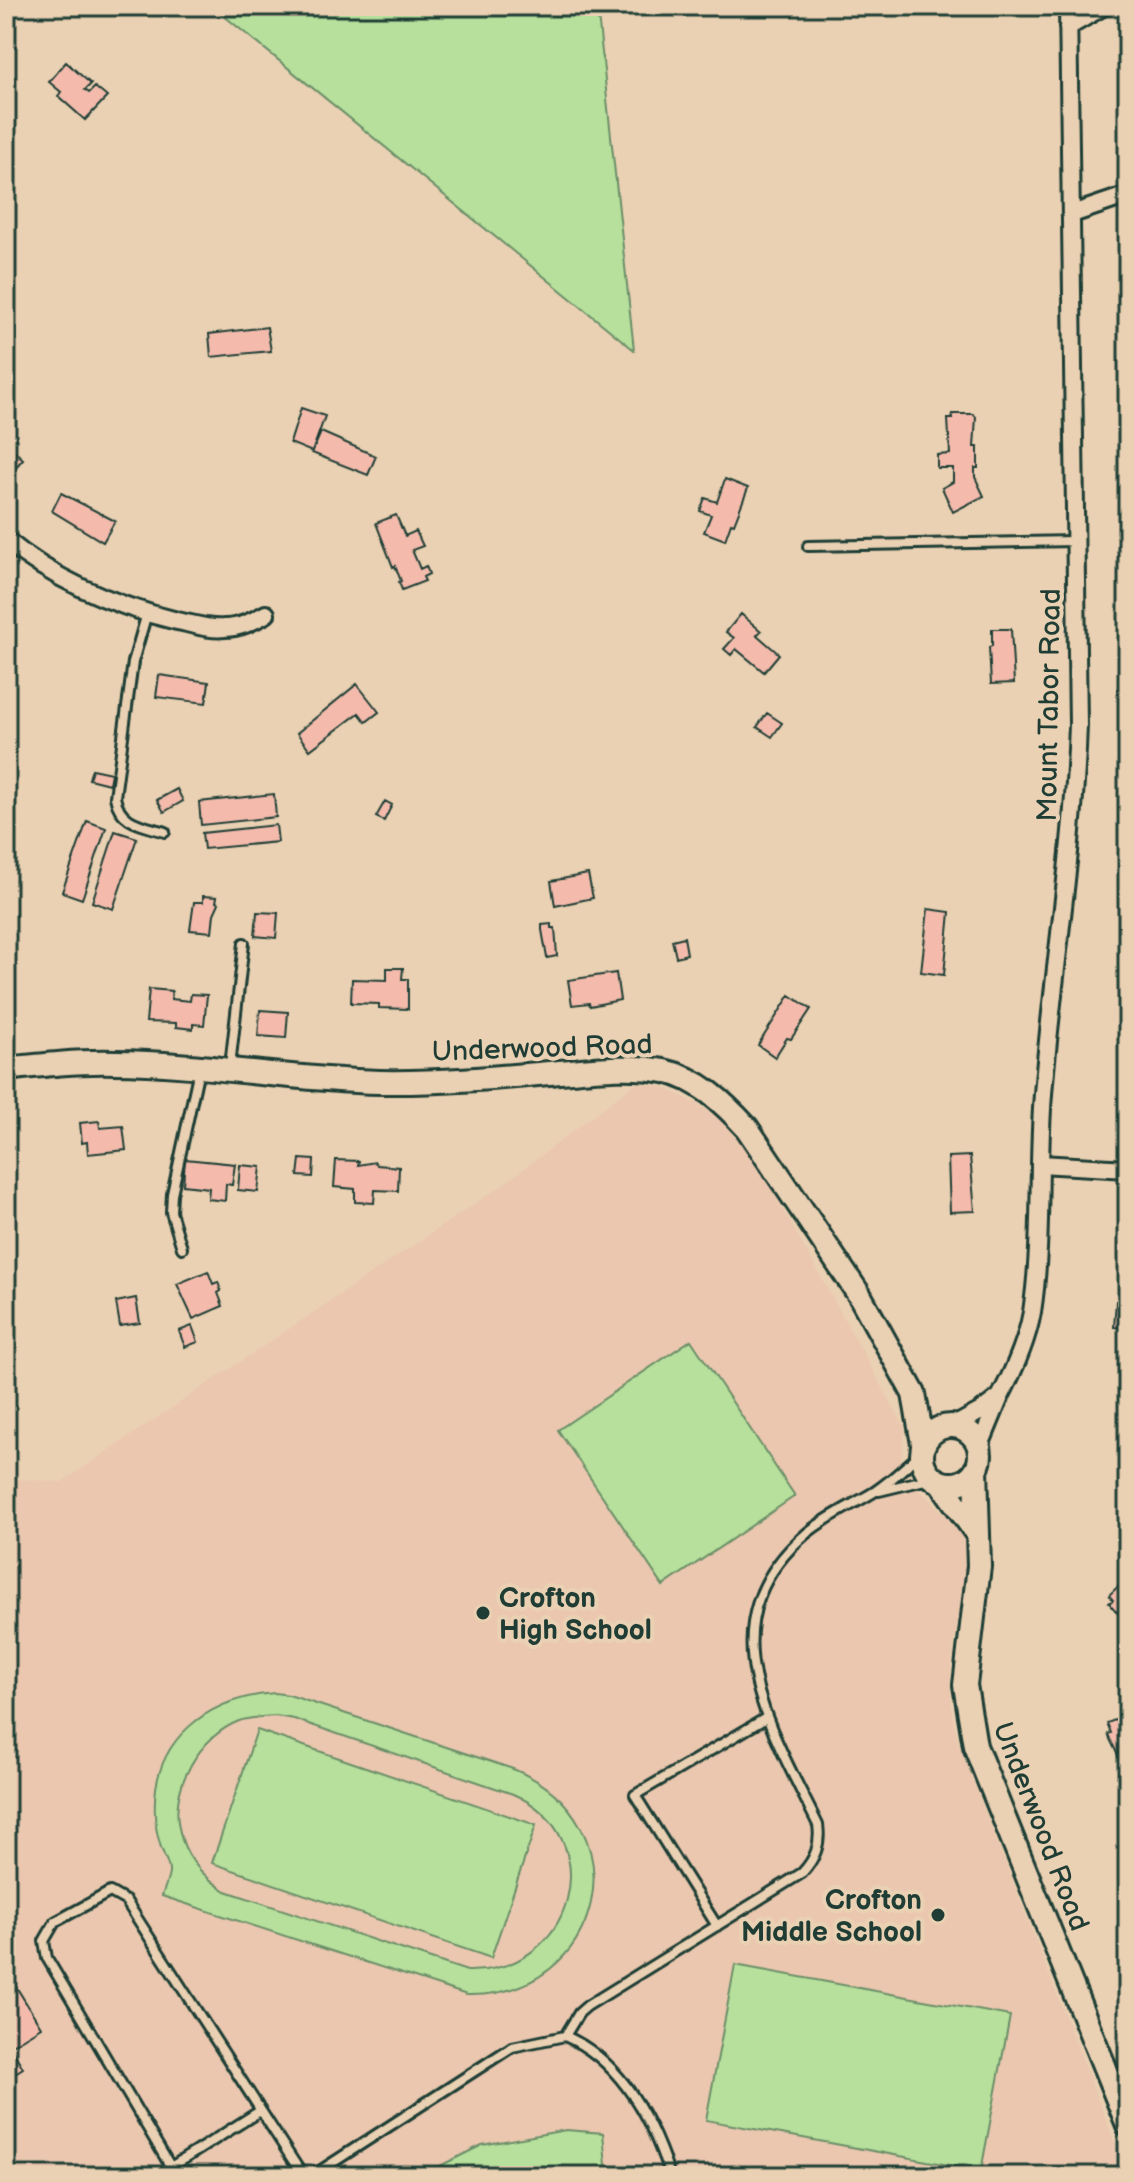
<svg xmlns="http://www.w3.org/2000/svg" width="1134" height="2182" viewBox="0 0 1134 2182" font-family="'Balsamiq Sans',sans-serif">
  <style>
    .built { fill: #eac7ae }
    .green { fill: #b7e09c; stroke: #6b8e68; stroke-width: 2; fill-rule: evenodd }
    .building { fill: #f4bbac; stroke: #1f3d34; stroke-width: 2 }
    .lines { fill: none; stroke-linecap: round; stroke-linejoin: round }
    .lane-casing { stroke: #1f3d34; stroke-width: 14 }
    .street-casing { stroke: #1f3d34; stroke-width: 22 }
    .secondary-casing { stroke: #1f3d34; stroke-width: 28 }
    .lane { stroke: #ebd1b3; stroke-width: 8 }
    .street { stroke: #ebd1b3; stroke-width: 16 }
    .secondary { stroke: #ebd1b3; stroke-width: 22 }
    .poi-dot { fill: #1f3d34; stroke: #ebd1b3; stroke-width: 3 }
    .labels { text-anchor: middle; stroke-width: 8; stroke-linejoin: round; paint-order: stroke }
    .street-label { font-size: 28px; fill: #1f3d34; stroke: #ebd1b3 }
    .poi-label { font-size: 28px; font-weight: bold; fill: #1f3d34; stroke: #ebd1b3; text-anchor: start }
  </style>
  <rect width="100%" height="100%" fill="#ebd1b3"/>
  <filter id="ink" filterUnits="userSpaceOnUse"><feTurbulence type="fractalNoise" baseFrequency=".0125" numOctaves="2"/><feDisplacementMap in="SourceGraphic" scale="16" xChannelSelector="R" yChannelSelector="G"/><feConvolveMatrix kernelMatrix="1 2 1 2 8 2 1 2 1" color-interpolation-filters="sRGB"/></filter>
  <g filter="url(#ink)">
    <path class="built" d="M636,1083L660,1086L698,1104L717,1117L736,1137L760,1168L905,1428L900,1471L941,1511L964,1525L968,1554L965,1583L954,1643L950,1682L952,1714L960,1747L1128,2176H6V1478L62,1482L500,1187Z"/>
    <path class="green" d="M212,6H597L634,350Z
      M691,1340L795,1496L663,1586L558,1430Z
      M275,1693L289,1695L513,1769C645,1822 604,1998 467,1995L162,1896C164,1889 168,1881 169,1873C170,1864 162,1853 160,1844C157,1834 155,1824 155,1814C151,1740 207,1698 275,1693ZM276,1716L294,1719L513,1794C611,1837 574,1974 467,1971L226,1891C203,1877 184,1856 179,1828C170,1787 200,1736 239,1721C251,1717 263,1717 276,1716Z
      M257,1730L536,1825L491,1958L212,1863Z
      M735,1965L1010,2016L981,2171L706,2120Z
      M566,2130L603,2133L607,2176H420L482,2145Z"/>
    <path class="building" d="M66,62L91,84L85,90L89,93L95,87L107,97L85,120L58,96L61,92L49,82Z
      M267,327L271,351L211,357L209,334Z
      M301,408L325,416L312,452L290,443Z
      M952,414H973L976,417L974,447H978V468H975V477L984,496L953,512L942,488L953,482V468H937V455L950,454L948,419H953Z
      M321,432L376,456L368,475L312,453Z
      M6,443L23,459L8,476L6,475Z
      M725,479L748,488L734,524L731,523L725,540L704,532L711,515L700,511L705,498L717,502Z
      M61,493L115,521L103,542L52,511Z
      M396,515L405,536L416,531L423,546L412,550L420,569L426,566L429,574L423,577L425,581L402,590L399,582L401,581L395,566L393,567L376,523Z
      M741,614L761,631L757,635L779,654L764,672L736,649L731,655L724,649L734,638L726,632Z
      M992,629H1011L1014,683L991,684L989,647L992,646Z
      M159,675L209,682L206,703L156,697Z
      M357,684L379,712L366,722L359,713L310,750L297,733Z
      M767,713L782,723L772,737L757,727Z
      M92,769L111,773L109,784L89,779Z
      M177,789L183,801L164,812L157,800Z
      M274,794L276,817L201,825L199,802Z
      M385,801L392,805L384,821L376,817Z
      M87,821L106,828L82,899L62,892Z
      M276,825L278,842L204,849L202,833Z
      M115,831L137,838L113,909L92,902Z
      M588,874L593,898L555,906L551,881Z
      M203,896L217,897L216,902L219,903L214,914L212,932L190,930L194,902H203Z
      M928,909L950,912L944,975L921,972Z
      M257,912L278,913L276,938L255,936Z
      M551,924V928H555L557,956L547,958L542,930V925Z
      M684,937L687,954L676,957L672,940Z
      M387,968H403L402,979H408V1009L379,1008V1004L351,1003L352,979L387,980Z
      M616,973L620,1000L590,1006L589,1003L572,1005L568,980Z
      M149,989L172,991L171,999L190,1001L191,994L207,995L204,1025L193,1024V1029L176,1027V1023L146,1022Z
      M790,995L811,1009L791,1039L787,1038L775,1057L758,1045Z
      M260,1010L288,1012L286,1038L258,1036Z
      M99,1121L100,1128L123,1126L126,1150L88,1154L87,1142L82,1143L80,1123Z
      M970,1156L975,1211L950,1212L948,1157Z
      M185,1159L235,1164L232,1185L226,1184L225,1201L208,1199L209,1188L183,1185Z
      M300,1159L314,1160L313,1177L298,1176Z
      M336,1160L359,1161L358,1165L375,1162L377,1165L399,1167L398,1191L375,1190L374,1203L355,1202V1189L334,1187Z
      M240,1165L261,1167L258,1192L238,1190Z
      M208,1271L213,1284L218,1282L221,1291L218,1293L223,1306L193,1319L177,1284Z
      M136,1298L140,1323L120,1326L116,1302Z
      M1116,1301L1128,1302V1334H1123L1124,1328L1114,1327Z
      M192,1326L198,1342L185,1347L179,1331Z
      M1128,1577V1617L1125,1614L1122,1618L1109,1603L1113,1600L1109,1595Z
      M1128,1715V1776L1110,1739L1108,1734L1111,1733L1107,1723Z
      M7,1972L41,2027L10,2046L23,2068L6,2079Z"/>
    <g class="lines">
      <defs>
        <path id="lane" d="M808,546L1075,541
          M147,613L133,662L115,797C120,824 143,825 165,832
          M230,1066L244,943
          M182,1248L171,1212L172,1194L199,1069
          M879,1491L933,1478
          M717,1926L635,1795L766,1718
          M565,2036L579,2013L587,2006L802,1873C815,1859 821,1845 818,1825C771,1728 701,1623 807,1533C828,1516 851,1506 874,1492C891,1481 906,1466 921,1453
          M171,2167L260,2111
          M176,2176L47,1958L44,1941L55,1922L110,1892L126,1901L303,2176
          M312,2176L512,2047L565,2036C622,2061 652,2120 670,2176"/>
        <path id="street" d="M1068,27L1104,6
          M1072,214L1128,195
          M6,540C55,581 116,606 177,621C193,624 209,630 225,628C240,628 253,621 266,614
          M1040,1164L1128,1169
          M1000,1397C1013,1372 1027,1341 1032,1312C1043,1240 1037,1167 1043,1094C1053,971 1074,849 1078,725L1068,6
          M954,1426L981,1411L1000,1397L979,1448"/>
        <path id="secondary" d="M6,1069C42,1065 78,1061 115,1062C203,1063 291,1080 380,1082C436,1083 493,1078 549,1073C586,1070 626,1064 664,1071C698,1078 724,1103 747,1128L860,1296L914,1394L923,1444
          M922 1455a29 29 0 1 1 58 0a29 29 0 1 1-58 0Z
          M976,1469L979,1566L965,1685L975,1746L1128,2125
          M941,1483L977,1534"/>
      </defs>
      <use href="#lane" class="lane-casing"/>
      <use href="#street" class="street-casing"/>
      <use href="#secondary" class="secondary-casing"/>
      <use href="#lane" class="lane"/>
      <use href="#street" class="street"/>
      <use href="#secondary" class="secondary"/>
    </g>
  </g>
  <g class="poi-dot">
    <circle cx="483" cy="1613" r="8"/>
    <circle cx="938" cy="1915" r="8"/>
  </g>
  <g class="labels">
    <g class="street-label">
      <text transform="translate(1048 705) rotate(-89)" y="10">Mount Tabor Road</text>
      <text transform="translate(542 1047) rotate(-2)" y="10">Underwood Road</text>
      <text transform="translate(1042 1826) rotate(69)" y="10">Underwood Road</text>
    </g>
    <g class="poi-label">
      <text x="499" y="1607">Crofton<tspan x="499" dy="32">High School</tspan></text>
      <text x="922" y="1909" text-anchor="end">Crofton<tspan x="922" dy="32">Middle School</tspan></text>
    </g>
  </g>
  <rect width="1134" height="2182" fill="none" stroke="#ebd1b3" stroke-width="32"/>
  <rect x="16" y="16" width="1102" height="2150" fill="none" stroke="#1f3d34" stroke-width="3" filter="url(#ink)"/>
</svg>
